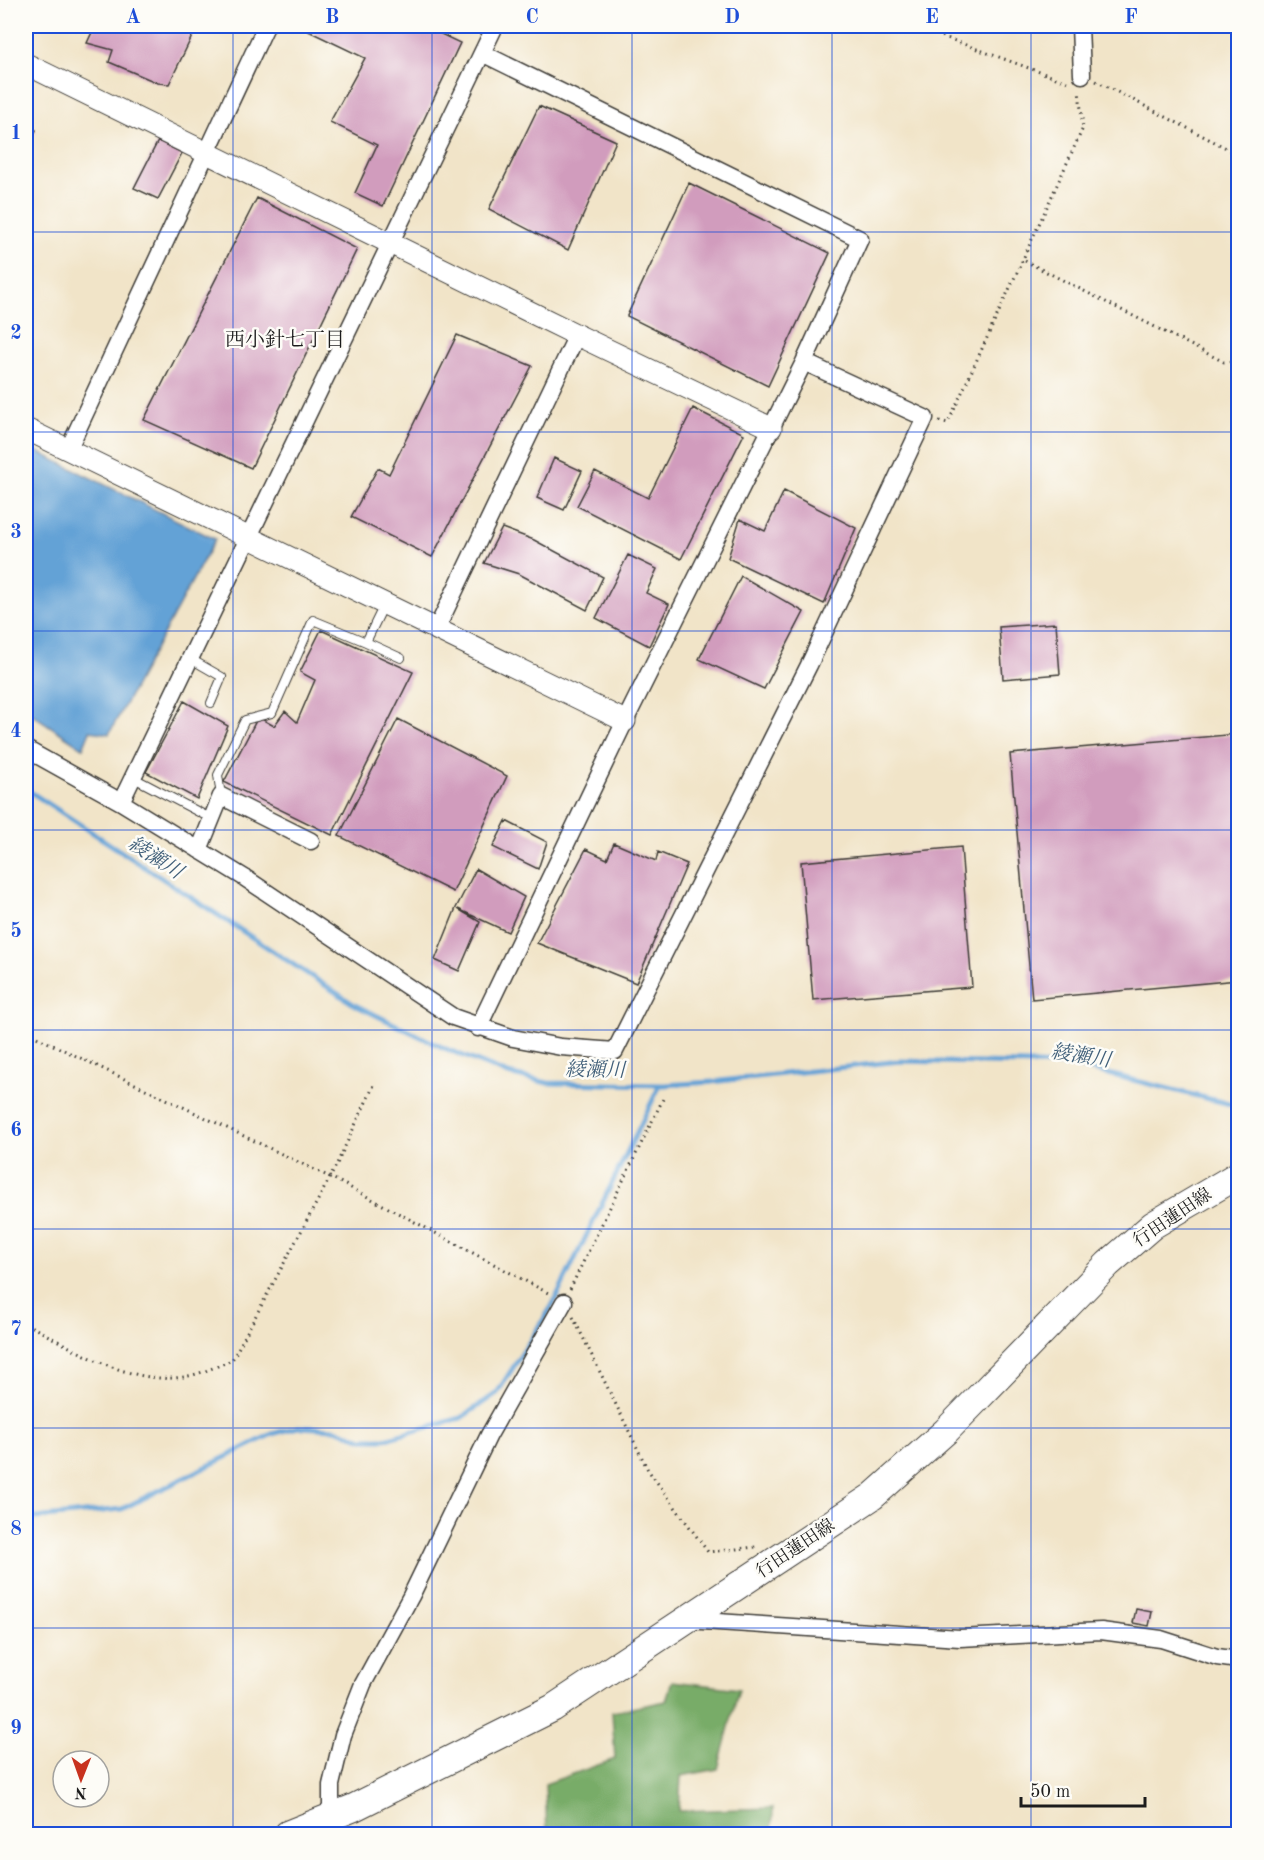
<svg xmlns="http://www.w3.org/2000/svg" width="1264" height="1860" viewBox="0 0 1264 1860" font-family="'Old Standard TT','Noto Serif JP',serif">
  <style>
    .forest { fill: #78ac68; stroke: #4a6442; stroke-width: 1.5 }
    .water { fill: #64a2d6; stroke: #405f79; stroke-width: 1.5 }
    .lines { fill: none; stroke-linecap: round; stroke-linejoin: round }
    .stream { stroke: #64a2d6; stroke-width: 5 }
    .building { fill: #d19cbd }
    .service-casing { stroke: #3c3a36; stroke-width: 10 }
    .minor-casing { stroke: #3c3a36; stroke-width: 19 }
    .tertiary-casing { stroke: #3c3a36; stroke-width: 23 }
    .primary-casing { stroke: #3c3a36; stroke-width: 29 }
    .path { stroke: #3c3a36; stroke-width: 3; stroke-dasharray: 1.5 4.5; stroke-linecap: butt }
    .service { stroke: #fff; stroke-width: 8 }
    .minor { stroke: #fff; stroke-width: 16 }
    .tertiary { stroke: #fff; stroke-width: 21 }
    .primary { stroke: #fff; stroke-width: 27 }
    .grid { fill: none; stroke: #1d4ed8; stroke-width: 1.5; stroke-opacity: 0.55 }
    .labels { text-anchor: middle; stroke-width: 5; stroke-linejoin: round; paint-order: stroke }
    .street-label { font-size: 18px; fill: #1c1c1c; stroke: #fdfcf7 }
    .neighbourhood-label { font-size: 20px; fill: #1c1c1c; stroke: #fdfcf7 }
    .water-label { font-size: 20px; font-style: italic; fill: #405f79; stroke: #fdfcf7 }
    .neatline { fill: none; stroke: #1d4ed8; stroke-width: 2 }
    .grid-label { font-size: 20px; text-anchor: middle; font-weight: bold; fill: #1d4ed8 }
  </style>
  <rect width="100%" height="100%" fill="#fdfcf7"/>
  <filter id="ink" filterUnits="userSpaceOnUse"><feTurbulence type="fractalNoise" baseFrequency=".0167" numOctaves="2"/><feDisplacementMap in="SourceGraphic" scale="12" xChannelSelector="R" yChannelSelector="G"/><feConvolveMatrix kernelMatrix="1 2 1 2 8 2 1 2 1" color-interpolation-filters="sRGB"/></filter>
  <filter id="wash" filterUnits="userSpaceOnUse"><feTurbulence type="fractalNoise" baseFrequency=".008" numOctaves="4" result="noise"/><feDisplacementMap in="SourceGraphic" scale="24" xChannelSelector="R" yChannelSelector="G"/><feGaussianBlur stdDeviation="1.35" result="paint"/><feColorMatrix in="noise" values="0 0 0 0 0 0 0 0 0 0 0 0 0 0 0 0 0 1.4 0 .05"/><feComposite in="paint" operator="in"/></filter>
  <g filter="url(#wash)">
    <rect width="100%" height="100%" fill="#f1e4c8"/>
    <path class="forest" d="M672,1681L739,1689L718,1769L681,1776L679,1811L773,1808L772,1834H547L545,1784L615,1759L612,1712L666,1701Z"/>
    <path class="water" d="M26,446L215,539L109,734L90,731L83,748L26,710Z"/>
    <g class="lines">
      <path class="stream" d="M26,789L355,1005L444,1048L508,1074L548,1083L664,1085L711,1082L900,1061L1072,1065L1238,1106
        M26,1519L122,1509L272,1434L298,1427L335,1429L363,1439H385L461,1418L497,1393L552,1306L660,1085"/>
    </g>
    <g id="blocks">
      <path class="building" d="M95,26H197L169,84L158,83L109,62L113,50L87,43Z
        M298,26H424L460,43L383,206L355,193L377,145L330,122L365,58Z
        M539,106L616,141L568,250L489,209Z
        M26,125L36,130L26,153Z
        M158,141L182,153L158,199L134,188Z
        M689,183L830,253L768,386L627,316Z
        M257,198L357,249L251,468L144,420Z
        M457,335L532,366L432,557L351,517L378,468L389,474Z
        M693,408L744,434L681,559L577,506L595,471L648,498Z
        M554,458L582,471L564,510L537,498Z
        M784,491L856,528L824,604L728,558L740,519L765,531Z
        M502,528L534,540L603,577L587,610L519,574L484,563Z
        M628,555L657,569L646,593L669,604L649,646L596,618Z
        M741,576L804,612L764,689L699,659Z
        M1056,623L1060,674L1003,679L999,627Z
        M321,630L413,672L332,835L224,782L258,717L274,726L285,711L297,722L315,680L300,672Z
        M184,701L228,726L197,799L146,772Z
        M398,719L507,776L453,892L339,836Z
        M1238,734V980L1032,999L1010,754Z
        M506,821L547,842L538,869L493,847Z
        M614,843L656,861L658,852L687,864L636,983L537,943L586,849L607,859Z
        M961,847L972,987L813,1000L801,862Z
        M476,869L524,897L508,932L458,909L480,922L459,971L435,960L456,908Z
        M1136,1609L1152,1612L1149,1626L1133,1623Z"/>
    </g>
  </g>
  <g filter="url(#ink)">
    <use href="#blocks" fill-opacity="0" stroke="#3c3a36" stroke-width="1.5"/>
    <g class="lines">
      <defs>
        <path id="service" d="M366,642L401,658
          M189,658L222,677L211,703
          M132,777L212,819
          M221,796L218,775L245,720L272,713L313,620L366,642L385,603"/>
        <path id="minor" d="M495,26L121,802L245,878L453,1017L513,1038L561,1047L615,1051L809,665L925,418L804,362
          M1080,26L1082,75
          M68,450L266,26
          M437,628L577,335
          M26,749L121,802
          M199,850L221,796L311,841
          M478,1028L625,721L804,362L860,239L482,53
          M687,1620L960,1638L1101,1631L1161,1639L1217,1657L1238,1660
          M331,1834V1785L343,1735L363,1684L411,1596L489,1435L564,1302"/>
        <path id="tertiary" d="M26,64L577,335L771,428
          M26,429L625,721"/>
        <path id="primary" d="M288,1834L353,1808L553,1708L873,1496L946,1431L1108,1264L1153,1225L1238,1175"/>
      </defs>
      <use href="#service" class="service-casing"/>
      <use href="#minor" class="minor-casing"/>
      <use href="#tertiary" class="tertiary-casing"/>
      <use href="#primary" class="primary-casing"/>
      <path class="path" d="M914,26L1067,82
        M1096,81L1238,154
        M1025,261L1224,362L1238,361
        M939,421L948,423L1083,128L1079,91
        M26,1032L336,1180L550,1294
        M570,1289L665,1095
        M573,1317L648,1470L708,1552L756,1547
        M26,1324C76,1349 134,1390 193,1375C207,1371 220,1365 232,1360L333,1172L375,1083"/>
      <use href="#service" class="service"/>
      <use href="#minor" class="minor"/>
      <use href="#tertiary" class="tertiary"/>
      <use href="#primary" class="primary"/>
    </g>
  </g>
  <path class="grid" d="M233,26V1834M432,26V1834M632,26V1834M832,26V1834M1031,26V1834M26,232H1238M26,432H1238M26,631H1238M26,830H1238M26,1030H1238M26,1229H1238M26,1428H1238M26,1628H1238"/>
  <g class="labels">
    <g class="street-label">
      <text transform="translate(1172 1217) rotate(-34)" y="6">行田蓮田線</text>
      <text transform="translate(795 1548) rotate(-34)" y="6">行田蓮田線</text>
    </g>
    <g class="neighbourhood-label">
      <text x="285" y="346">西小針七丁目</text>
    </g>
    <g class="water-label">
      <text transform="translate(156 857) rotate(33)" y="7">綾瀬川</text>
      <text transform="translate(1081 1055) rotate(9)" y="7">綾瀬川</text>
      <text transform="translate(595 1069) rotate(1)" y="7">綾瀬川</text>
    </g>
  </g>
  <rect width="1264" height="1860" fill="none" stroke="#fdfcf7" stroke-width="66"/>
  <g transform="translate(81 1779) rotate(181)"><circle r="28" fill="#fdfcf7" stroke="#a3a29f" stroke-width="1.5"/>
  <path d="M0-4.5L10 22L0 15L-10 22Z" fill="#c8321e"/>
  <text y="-9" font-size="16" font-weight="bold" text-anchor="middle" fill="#1c1c1c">N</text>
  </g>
  <path d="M1021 1797v9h124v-9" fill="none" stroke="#1c1c1c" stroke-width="3"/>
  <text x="1030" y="1797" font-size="18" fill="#1c1c1c" stroke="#fdfcf7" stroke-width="4.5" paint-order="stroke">50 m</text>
  <rect x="33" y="33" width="1198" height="1794" class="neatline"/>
  <g class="grid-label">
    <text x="133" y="23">A</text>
    <text x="332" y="23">B</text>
    <text x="532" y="23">C</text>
    <text x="732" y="23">D</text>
    <text x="932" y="23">E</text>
    <text x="1131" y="23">F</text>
    <text x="16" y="139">1</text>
    <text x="16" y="339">2</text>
    <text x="16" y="538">3</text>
    <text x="16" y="737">4</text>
    <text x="16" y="937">5</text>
    <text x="16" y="1136">6</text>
    <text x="16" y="1335">7</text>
    <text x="16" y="1535">8</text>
    <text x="16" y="1734">9</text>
  </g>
</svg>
